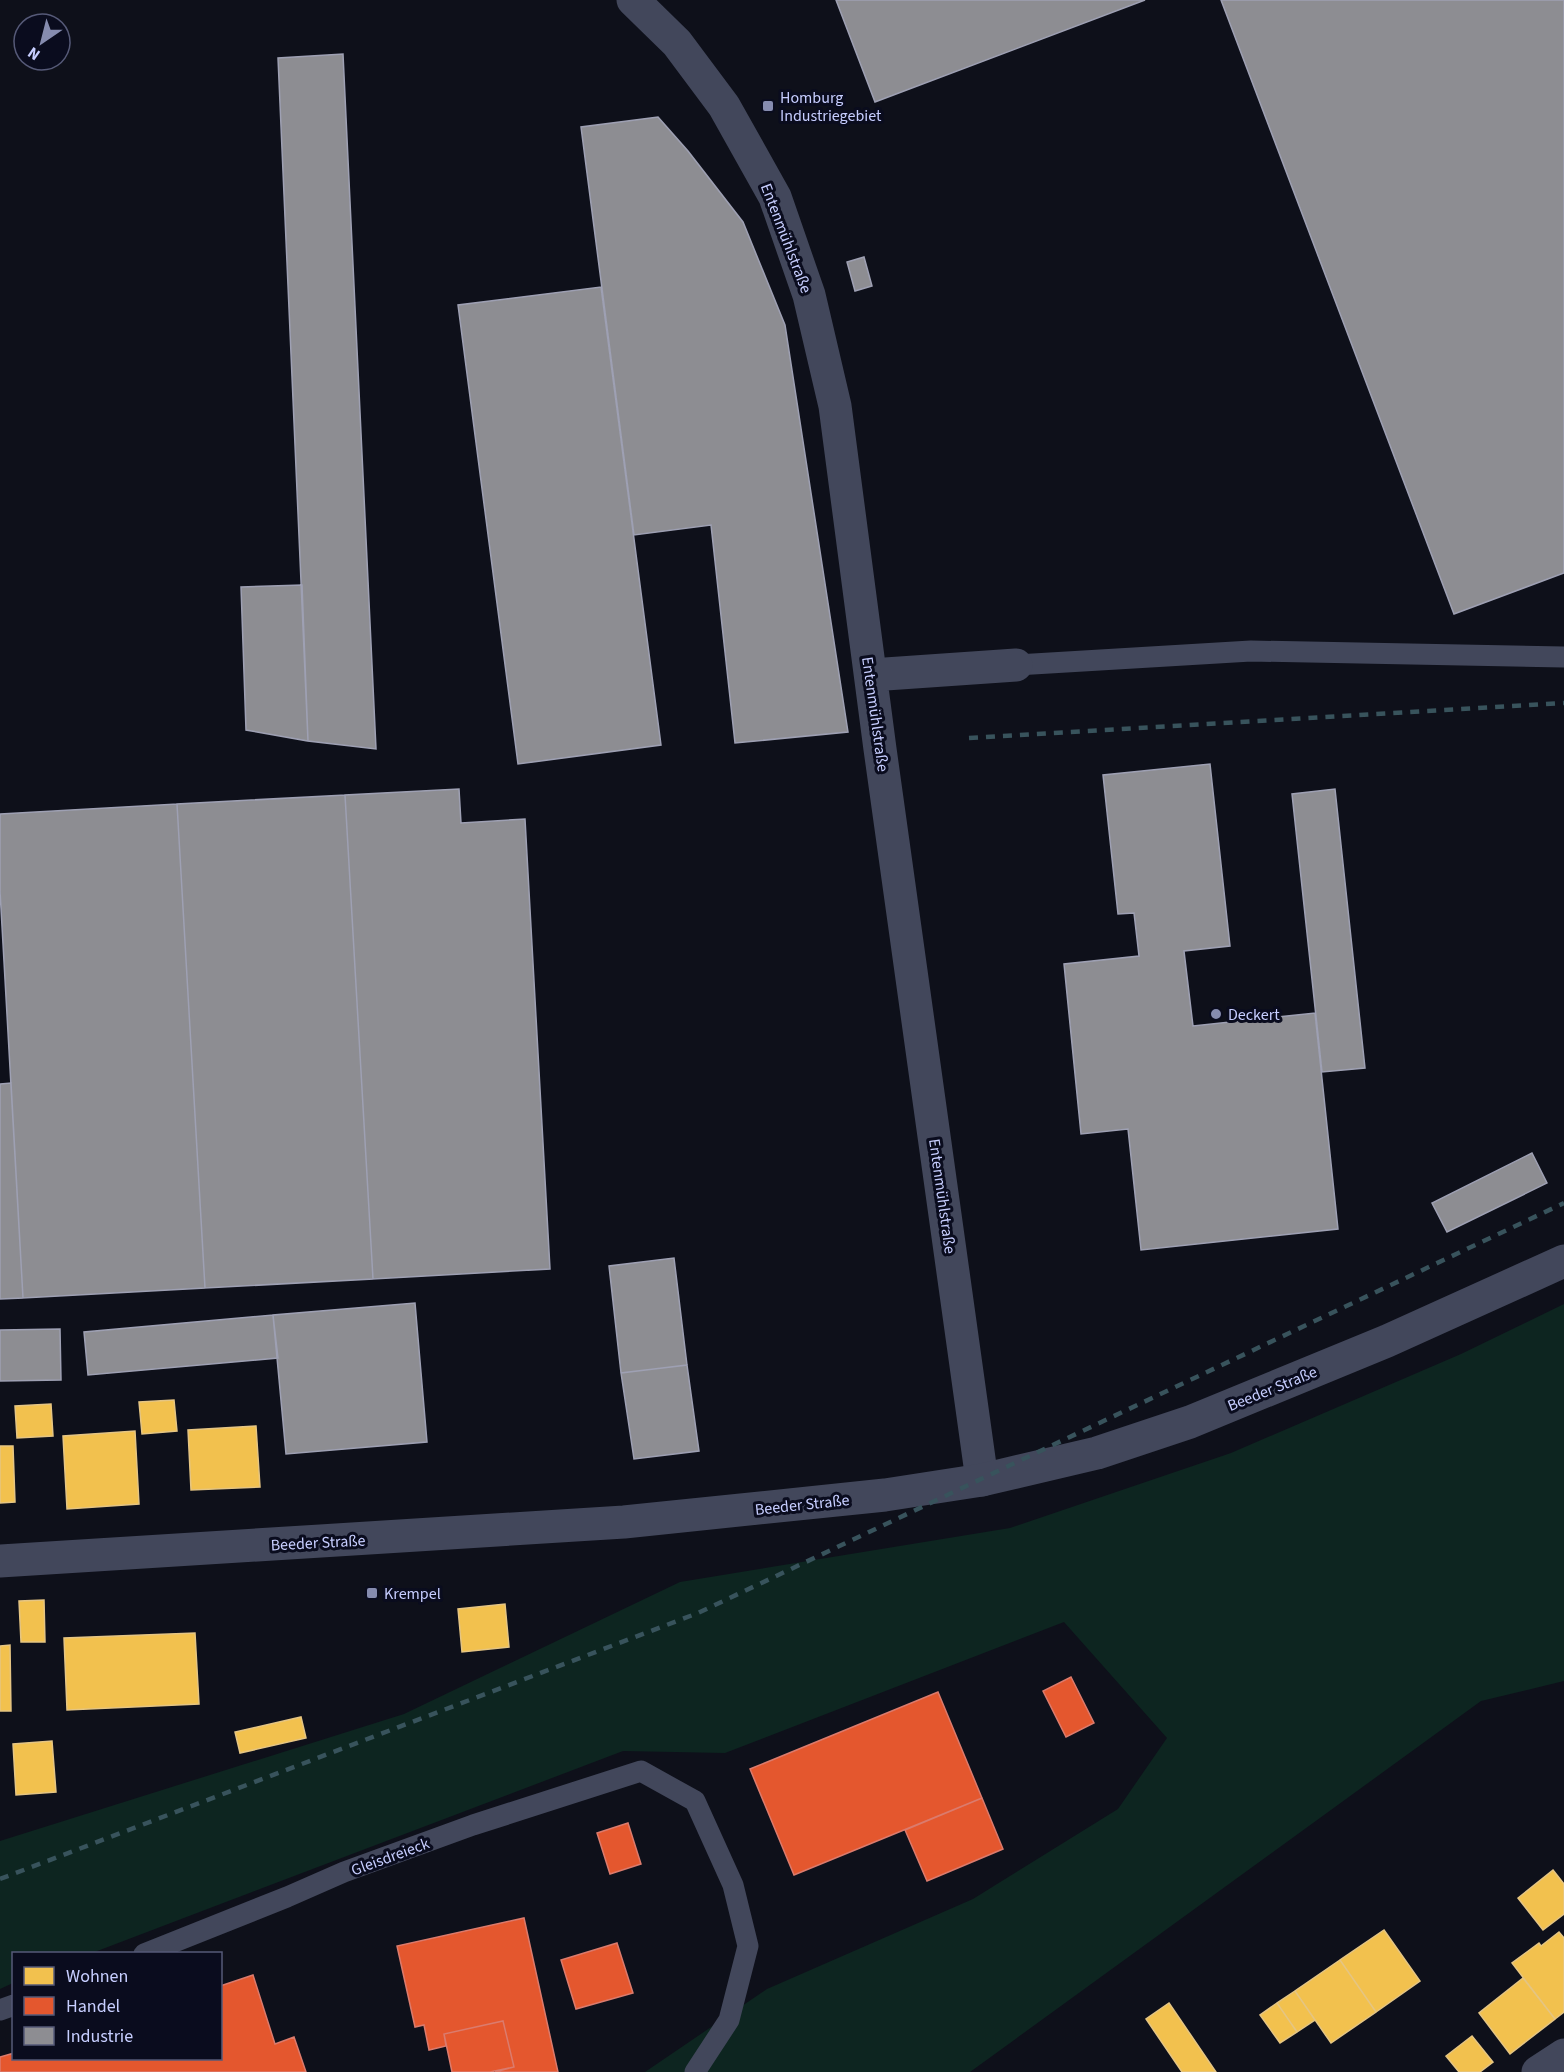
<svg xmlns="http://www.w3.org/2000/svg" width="1564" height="2072" viewBox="0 0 1564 2072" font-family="'Source Sans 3',sans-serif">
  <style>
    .green { fill: #0d2520 }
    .homes { fill: #f2c14e; stroke: #e5c583; stroke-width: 1.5 }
    .shops { fill: #e4572e; stroke: #db7b6d; stroke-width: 1.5 }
    .industry { fill: #8d8d92; stroke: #9ea0b3; stroke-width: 1.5 }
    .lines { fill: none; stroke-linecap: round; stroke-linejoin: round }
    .service { stroke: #42475b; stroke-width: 21 }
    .minor { stroke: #42475b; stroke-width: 33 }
    .tertiary { stroke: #42475b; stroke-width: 33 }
    .rail { stroke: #38535c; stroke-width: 4.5; stroke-dasharray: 9 8; stroke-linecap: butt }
    .poi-dot { fill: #868caf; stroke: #0a0c1e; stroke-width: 2 }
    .labels { text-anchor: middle; stroke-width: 6; stroke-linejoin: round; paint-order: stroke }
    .poi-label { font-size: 16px; fill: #c7ceff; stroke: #0a0c1e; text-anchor: start }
    .street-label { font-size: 16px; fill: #c7ceff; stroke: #0a0c1e }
  </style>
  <rect width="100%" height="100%" fill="#0e101a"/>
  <path class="green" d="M1564,1304V1681L1481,1701L970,2072H645L767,1989L973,1899L1118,1809L1167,1738L1064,1622L725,1753L623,1751L92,1953L14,1954L13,1983L0,1989V1841L404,1714L680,1582L1010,1528L1231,1453L1461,1354Z"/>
  <path class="homes" d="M174,1400L177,1431L142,1434L139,1402Z
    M51,1404L53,1436L17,1438L15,1406Z
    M256,1426L260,1487L191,1490L188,1430Z
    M135,1431L139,1504L67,1509L63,1436Z
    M0,1446H13L15,1502L0,1503Z
    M44,1600L45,1642H21L19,1601Z
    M505,1604L509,1647L462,1652L458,1609Z
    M195,1633L199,1704L67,1710L64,1638Z
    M10,1645L11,1711H0V1646Z
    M301,1717L306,1738L240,1753L235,1732Z
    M52,1741L56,1792L16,1795L13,1744Z
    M1553,1870L1564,1884V1914L1543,1930L1518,1898Z
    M1384,1930L1420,1981L1376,2012L1340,1960Z
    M1559,1932L1564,1938V2012L1555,2019L1512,1963L1539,1943L1541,1946Z
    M1340,1960L1376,2012L1331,2043L1295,1991Z
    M1523,1978L1555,2019L1510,2054L1479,2013Z
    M1295,1991L1315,2020L1297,2032L1277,2003Z
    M1169,2003L1216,2072H1182L1146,2019Z
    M1277,2003L1297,2032L1280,2043L1260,2015Z
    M1472,2036L1493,2062L1480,2072H1459L1446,2056Z"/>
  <path class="shops" d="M1071,1677L1094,1723L1066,1737L1043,1691Z
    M938,1692L982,1798L794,1875L750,1769Z
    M982,1798L1003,1849L927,1881L905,1830Z
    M628,1823L641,1864L610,1874L597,1833Z
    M524,1918L558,2072H495L514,2067L503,2021L444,2034L446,2046L429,2050L424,2025L415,2027L397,1946Z
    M617,1943L633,1993L576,2009L561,1960Z
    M253,1975L275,2044L294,2037L306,2072H0V2057L14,2053V2058H220V1986Z
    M503,2021L514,2067L490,2072H452L444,2034Z"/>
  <path class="industry" d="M836,0H1145L875,102Z
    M1221,0H1564V573L1454,614Z
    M343,54L376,749L308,741L278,58Z
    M658,117L688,151L743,222L785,325L848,732L735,743L711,525L634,535L581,127Z
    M864,257L872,286L855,291L847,262Z
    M601,287L661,745L518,764L458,305Z
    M302,585L308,741L246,730L241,587Z
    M1210,764L1230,946L1184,951L1193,1026L1315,1013L1338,1229L1141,1250L1128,1129L1081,1134L1064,964L1139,956L1134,913L1118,914L1103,775Z
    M459,789L461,823L525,819L550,1269L373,1279L345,795Z
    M1335,789L1365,1068L1322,1072L1292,794Z
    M345,795L373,1279L205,1288L177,804Z
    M177,804L205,1288L23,1298L0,891V814Z
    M11,1083L23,1298L0,1299V1084Z
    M1532,1153L1547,1183L1447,1232L1432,1203Z
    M674,1258L687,1365L621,1373L609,1266Z
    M415,1303L427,1442L286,1454L273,1315Z
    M273,1315L278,1358L88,1375L84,1332Z
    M60,1329L61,1380L0,1381V1330Z
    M687,1365L699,1451L634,1459L621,1373Z"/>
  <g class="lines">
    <path class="service" d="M1016,665L1251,651L1564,657
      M144,1954L287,1897L344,1872L473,1825L641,1771L695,1801L733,1885L748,1946L729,2020L695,2072
      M0,2010L14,2005"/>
    <path class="minor" d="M633,0L677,43L724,106L775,197L809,295L835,406L880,749L982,1480
      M871,675L1016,665
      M1538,2072L1564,2055"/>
    <path class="tertiary" d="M0,1561L624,1522L885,1495L982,1480L1097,1453L1190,1422L1387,1341L1564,1261"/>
    <path class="rail" d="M969,738L1564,703
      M0,1879L698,1613L1564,1203"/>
  </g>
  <g class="poi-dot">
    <rect x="762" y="100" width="12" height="12" rx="3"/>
    <circle cx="1216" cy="1014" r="6"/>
    <rect x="366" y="1587" width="12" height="12" rx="3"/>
  </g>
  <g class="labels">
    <g class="poi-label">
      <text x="780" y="103">Homburg<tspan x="780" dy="18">Industriegebiet</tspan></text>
      <text x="1228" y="1020">Deckert</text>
      <text x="384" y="1599">Krempel</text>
    </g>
    <g class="street-label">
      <text transform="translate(787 238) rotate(69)" y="6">Entenmühlstraße</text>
      <text transform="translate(876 714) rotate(82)" y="6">Entenmühlstraße</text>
      <text transform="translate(943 1196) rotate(82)" y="6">Entenmühlstraße</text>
      <text transform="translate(1272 1388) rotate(-22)" y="6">Beeder Straße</text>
      <text transform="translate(802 1504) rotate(-6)" y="6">Beeder Straße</text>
      <text transform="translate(318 1542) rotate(-3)" y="6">Beeder Straße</text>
      <text transform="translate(390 1856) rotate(-20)" y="6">Gleisdreieck</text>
    </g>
  </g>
  <rect x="12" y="1952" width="210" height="108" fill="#0a0c1e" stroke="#565a78" stroke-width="1.5"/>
  <rect x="24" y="1967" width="30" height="18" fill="#f2c14e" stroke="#565a78" stroke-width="1.5"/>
  <text x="66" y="1982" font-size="18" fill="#c7ceff">Wohnen</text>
  <rect x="24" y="1997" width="30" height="18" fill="#e4572e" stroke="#565a78" stroke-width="1.5"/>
  <text x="66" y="2012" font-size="18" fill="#c7ceff">Handel</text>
  <rect x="24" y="2027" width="30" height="18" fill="#8d8d92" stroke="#565a78" stroke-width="1.5"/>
  <text x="66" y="2042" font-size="18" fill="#c7ceff">Industrie</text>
  <g transform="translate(42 42) rotate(215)"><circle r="28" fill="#0a0c1e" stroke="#565a78" stroke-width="1.5"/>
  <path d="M0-4.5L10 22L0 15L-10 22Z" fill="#868caf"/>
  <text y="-9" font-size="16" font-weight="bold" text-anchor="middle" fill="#c7ceff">N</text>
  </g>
</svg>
